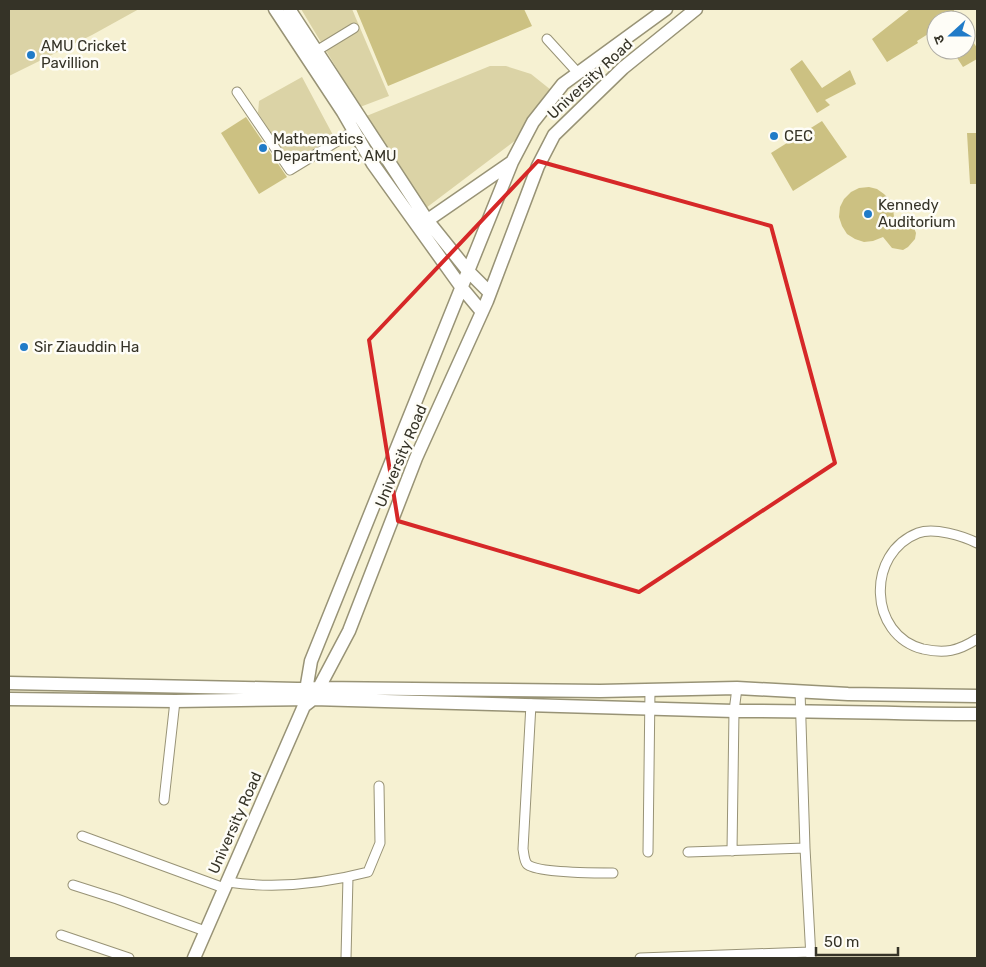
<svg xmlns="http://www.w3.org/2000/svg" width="986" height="967" viewBox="0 0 986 967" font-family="Rubik,'Noto Sans Devanagari',sans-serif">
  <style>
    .green { fill: #dbd3a6 }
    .building { fill: #ccc182 }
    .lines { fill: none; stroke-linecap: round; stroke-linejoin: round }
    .street-casing { stroke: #989376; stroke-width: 11 }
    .secondary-casing { stroke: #989376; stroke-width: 15 }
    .street { stroke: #fff; stroke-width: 9 }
    .secondary { stroke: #fff; stroke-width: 12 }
    .marked { fill: none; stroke: #d62828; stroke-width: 4; stroke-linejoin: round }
    .poi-dot { fill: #207bc8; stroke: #fefdf7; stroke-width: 2 }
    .labels { text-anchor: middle; stroke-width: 5; stroke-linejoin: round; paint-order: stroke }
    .poi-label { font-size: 15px; fill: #353327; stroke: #fefdf7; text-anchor: start }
    .street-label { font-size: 15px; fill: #353327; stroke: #fefdf7 }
  </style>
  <rect width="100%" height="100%" fill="#f6f1d2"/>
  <path class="green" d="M9,9H139L92,35L9,76Z
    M301,9H352L389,96L360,107Z
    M490,66H506L531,74L566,102L426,208L364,117Z
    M302,77L334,137L298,161L288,160L258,113L259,101Z"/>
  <path class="building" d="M356,9H524L532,26L388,86Z
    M910,9H953L960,20H936V29L917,41L918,43L887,62L872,39Z
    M966,30L977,48V59L963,67L952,50H966Z
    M802,60L822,88L850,70L856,84L825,100L830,105L817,113L790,69Z
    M246,117L287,177L259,194L221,133Z
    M822,121L847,157L793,191L771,153Z
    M967,133H977V184H970Z
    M869,187L877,189L884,194L890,200L893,208L894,217L903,218L912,223L916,233L915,239L908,247L903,250L892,248L883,237L873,241L864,242L855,239L847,234L842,226L839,217L840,207L844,199L851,192L859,188Z"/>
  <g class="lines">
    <defs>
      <path id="street" d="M547,39L578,73
        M313,53L354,28
        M237,92L290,170L354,131
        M977,543C963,536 934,527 918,533C866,553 868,635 923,649C945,654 958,651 977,639
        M800,691L805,848L811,958
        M531,704L523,849C524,854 524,860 527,864C536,873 598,873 613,873
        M164,800L175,701
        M82,836L224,888
        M732,851L734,711L737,688
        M648,852L650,690
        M688,852L805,848
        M228,882C275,889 322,884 368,872L380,843L379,786
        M73,885L117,899L205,931
        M61,935L129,958
        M346,958L348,877
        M640,958L810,952"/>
      <path id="secondary" d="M275,9L343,112L373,164L462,288L482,312
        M289,9L427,220L468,271L490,293
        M422,224L512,162
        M9,683L297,689L318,688L600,691L737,688L848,694L977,696
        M305,696L311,661L512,162L533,122L563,84L666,9
        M9,699L175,701L313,699L734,711C815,710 896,714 977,714
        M194,958L304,706L313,699L349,631L416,458L487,301L538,166L554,135L623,68L696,9"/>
    </defs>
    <use href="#street" class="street-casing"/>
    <use href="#secondary" class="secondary-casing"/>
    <use href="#street" class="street"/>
    <use href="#secondary" class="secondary"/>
  </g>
  <path class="marked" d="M538,161L771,226L835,463L639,592L398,521L369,340Z"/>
  <g class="poi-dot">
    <circle cx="31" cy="55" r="5"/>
    <circle cx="774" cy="136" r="5"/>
    <circle cx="263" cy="148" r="5"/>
    <circle cx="868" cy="214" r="5"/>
    <circle cx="24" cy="347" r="5"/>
  </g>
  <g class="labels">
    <g class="poi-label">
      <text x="41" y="51">AMU Cricket<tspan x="41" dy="17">Pavillion</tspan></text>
      <text x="784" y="141">CEC</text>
      <text x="273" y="144">Mathematics<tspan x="273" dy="17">Department, AMU</tspan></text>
      <text x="878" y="210">Kennedy<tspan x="878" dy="17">Auditorium</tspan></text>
      <text x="34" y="352">Sir Ziauddin Ha</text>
    </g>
    <g class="street-label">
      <text transform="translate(590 79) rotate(-43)" y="5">University Road</text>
      <text transform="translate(401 456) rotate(-67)" y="5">University Road</text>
      <text transform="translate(235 823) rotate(-66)" y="5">University Road</text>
    </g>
  </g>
  <rect width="986" height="967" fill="none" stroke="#353327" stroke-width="20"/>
  <g transform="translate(951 35) rotate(249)"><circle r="24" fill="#fefdf7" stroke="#aeaca4"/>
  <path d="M0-4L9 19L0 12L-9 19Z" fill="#207bc8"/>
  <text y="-8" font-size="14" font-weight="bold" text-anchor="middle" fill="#353327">उ</text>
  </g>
  <path d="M816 947v8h82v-8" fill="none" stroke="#353327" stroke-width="2.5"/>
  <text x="824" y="947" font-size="15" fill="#353327" stroke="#fefdf7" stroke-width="4" paint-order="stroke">50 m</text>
</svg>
